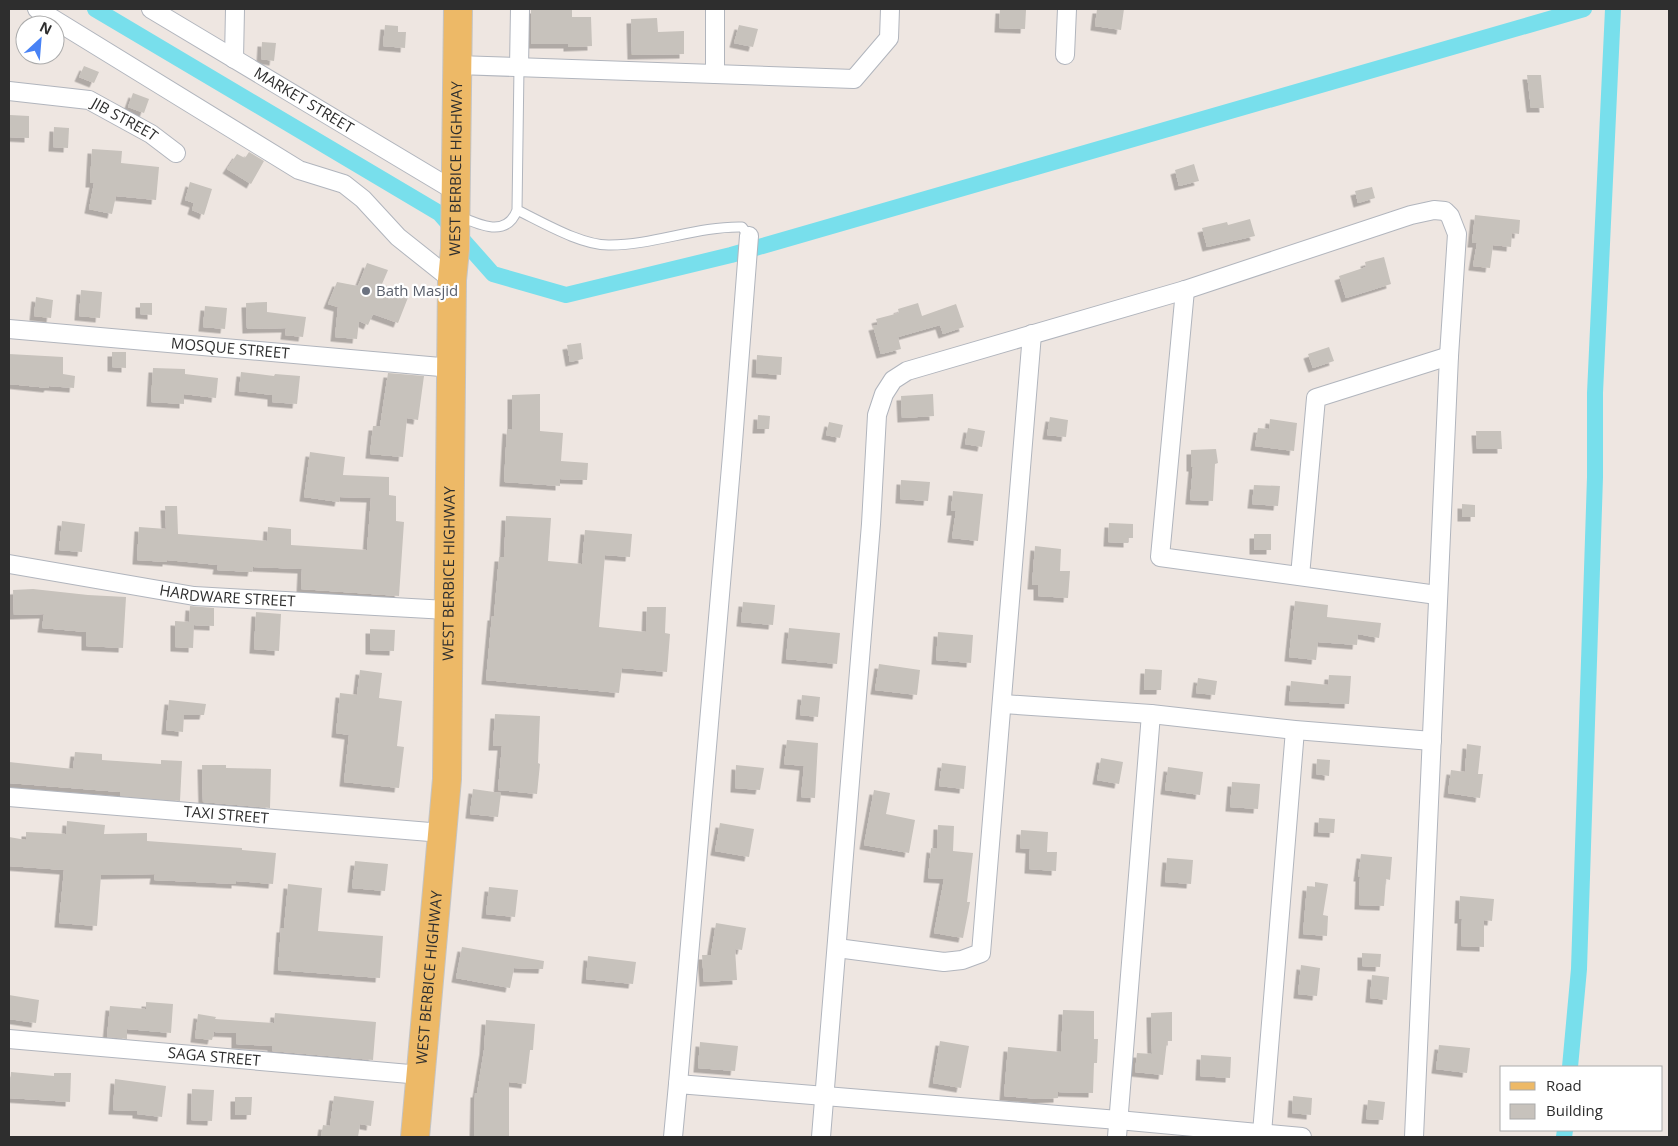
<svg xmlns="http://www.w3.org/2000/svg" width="1678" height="1146" viewBox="0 0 1678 1146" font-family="'Open Sans',sans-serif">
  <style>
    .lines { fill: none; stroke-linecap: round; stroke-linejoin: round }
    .canal { stroke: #78dfec; stroke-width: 16 }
    .building { fill: #c7c2bc; filter: url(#shadow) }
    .service-casing { stroke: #b1b5bd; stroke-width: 11 }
    .minor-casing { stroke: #b1b5bd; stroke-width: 20 }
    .primary-casing { stroke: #c4c4c4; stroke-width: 30 }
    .service { stroke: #fff; stroke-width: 9 }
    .minor { stroke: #fff; stroke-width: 18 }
    .primary { stroke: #edb967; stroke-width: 28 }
    .worship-dot { fill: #6b7280; stroke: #fff; stroke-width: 2 }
    .labels { text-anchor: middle; stroke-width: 4.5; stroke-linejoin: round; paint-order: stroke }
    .street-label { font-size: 15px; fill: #2e2e2e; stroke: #fff }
    .worship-label { font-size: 15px; fill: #5b616d; stroke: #fff; text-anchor: start }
  </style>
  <defs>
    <filter id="shadow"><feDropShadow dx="-4.5" dy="4.5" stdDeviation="0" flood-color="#0004"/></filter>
  </defs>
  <rect width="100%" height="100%" fill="#eee6e1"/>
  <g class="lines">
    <path class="canal" d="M95,9L439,213L493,274L566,295L731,255L1584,9
      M1570,1067L1579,969L1595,477V393L1613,9
      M1564,1137L1565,1130"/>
  </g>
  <path class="building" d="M531,9H572V17H591L592,46L568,47V44H531Z
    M1000,9L1026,10L1025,29L999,28Z
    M1097,9H1124L1121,30L1095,26Z
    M657,18L658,32L684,31V54L632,55L631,19Z
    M385,25L398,26V32H406L405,48L383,46Z
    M739,25L758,29L753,47L734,43Z
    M262,42L276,43L274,61L261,59Z
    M84,66L99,72L94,83L79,77Z
    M1527,75H1541L1544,108H1531Z
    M133,93L149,99L144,113L128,107Z
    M10,115L29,116V138L9,137Z
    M54,127L69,128L68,148L53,147Z
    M92,149L122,151L121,163L159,167L156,200L116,196L112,214L89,209L94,183H90Z
    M249,152L264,161L251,184L227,169L237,154L245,158Z
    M1194,164L1199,181L1179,186L1175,170Z
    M190,182L212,189L204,215L192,210L194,203L185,200Z
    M1372,187L1375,198L1358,203L1355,191Z
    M1475,215L1520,220L1519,234L1512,233L1511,247L1493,245L1490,268L1473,266L1477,243H1472Z
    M1250,219L1255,236L1207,247L1202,228L1227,222L1228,225Z
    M1384,257L1391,284L1346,298L1339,276L1366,267L1365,262Z
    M367,263L388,270L382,284L409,295L398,323L373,314L368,325L359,321L357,339L335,337L338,307L328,304L337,282L358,286Z
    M81,290L102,292L100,318L79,316Z
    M36,297L53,300L51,318L34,316Z
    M267,302V312L306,317L303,337L285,335L286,328L247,329L246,303Z
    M140,303H152V315L140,314Z
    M918,303L922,316L956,304L964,327L943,334L940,325L898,337L901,349L881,354L873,326L878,325L876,319L899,313L898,309Z
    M205,306L227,308L225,329L203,327Z
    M581,343L583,359L570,362L567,345Z
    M1329,347L1334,361L1313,368L1308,354Z
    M112,352H126V368L112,367Z
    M9,354L63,357V374L75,376L74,388L49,386L48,388L9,384Z
    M757,355L782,357L781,375L756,373Z
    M153,368L185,369V374L218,378L216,398L184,394V404L151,402Z
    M241,372L274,376L275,374L300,376L297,404L272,402V395L239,391Z
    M388,373L424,376L418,420L407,418L403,457L370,454L373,426H380Z
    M540,394V431L563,433L561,461L588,463L587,480L560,479V486L504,482L507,429L512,430V395Z
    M933,394L934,416L902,418L901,396Z
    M758,415L770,416L769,429H757Z
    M1050,417L1068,420L1066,437L1047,435Z
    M1270,419L1297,423L1294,451L1255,446L1258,428L1269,429Z
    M829,422L843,425L840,438L826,435Z
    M968,428L985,431L982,447L965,444Z
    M1476,431H1501L1502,449H1477Z
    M1216,449L1218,463L1215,464L1213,501L1190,500L1193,467H1191V450Z
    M310,452L345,457L343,475L389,477V495L396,496V521L404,522L399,596L301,589L302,569L253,567L252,572L217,570L218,565L167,560V562L137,560L139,527L166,529L165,506H177L178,534L267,541L268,527L291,529V545L367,550L371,498L340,497L339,502L304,497Z
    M901,480L930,482L928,501L900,499Z
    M1254,485L1280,486L1278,506L1252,504Z
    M953,491L983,494L978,541L952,538L956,511H951Z
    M1462,504L1475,505V517H1462Z
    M506,516L551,518L548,561L582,564L585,530L632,534L630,557L605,555L599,627L646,632L647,607H666L665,633L670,634L667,672L622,668L619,693L486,680L492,616H494L499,557H504Z
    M62,521L85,524L82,552L59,550Z
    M1109,523L1133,524V538H1128V543L1108,542Z
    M1254,534H1271V550H1254Z
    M1035,546L1061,549L1060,571H1070L1068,598L1038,596V585H1032Z
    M33,589L88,595L126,597L123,648L86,646V632L42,628L44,614L14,615L13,590Z
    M1295,601L1328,605L1327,617L1381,623L1379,638L1358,634L1357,645L1318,642L1316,660L1289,657Z
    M743,602L775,605L773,625L741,622Z
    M190,606L214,608V626L194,625L193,648L175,647V621L189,622Z
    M256,612L281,614L279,651L254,649Z
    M789,628L840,633L837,664L786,659Z
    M370,629L395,630L394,651L370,650Z
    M938,632L973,635L971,663L936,660Z
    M879,664L920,670L917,695L875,690Z
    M1145,669L1162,670L1161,690H1144Z
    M360,670L382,673L379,698L402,701L397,746L404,747L399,788L344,782L349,735L336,733L340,693L357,695Z
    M1329,675L1351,676L1349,704L1289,701L1291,681L1328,685Z
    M1198,678L1217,681L1215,695L1196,693Z
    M802,695L820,697L818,717L800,715Z
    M169,700L206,704L204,715H184L183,732L166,730Z
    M495,714L540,716L538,763L540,764L537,794L498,790L502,746H493Z
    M787,740L818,743L815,798L801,797L804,766L784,764Z
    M1467,744L1481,746L1478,774H1483L1480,798L1448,793L1451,770L1465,772Z
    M75,752L102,754V760L161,764V760L182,761L180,801L120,796V792L9,783V762L73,769Z
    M1101,758L1123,762L1119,784L1097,780Z
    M1317,759L1330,760L1329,776L1316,774Z
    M942,763L966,766L964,789L939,786Z
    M202,765H226V768L271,769L270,808L203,802Z
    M736,765L764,768L760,790L735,788Z
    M1168,767L1203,772L1200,795L1165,790Z
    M1232,782L1260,784L1258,809L1230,807Z
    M473,789L501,793L498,817L470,814Z
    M874,790L890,793L886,814L915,820L909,853L864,845Z
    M1319,818L1335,819L1334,833L1318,832Z
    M67,821L105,825L104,834L147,833V841L242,848V850L276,853L273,884L236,881V884L154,880L155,874L101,875L97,926L59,923L64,870L9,866V837L26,840V832L66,834Z
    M720,823L754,829L749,857L715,851Z
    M938,825L954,826L953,851L973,853L967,902H970L963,938L934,933L944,879L928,878L931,848L937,849Z
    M1021,830L1048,832L1047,852H1057L1056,871L1029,869L1030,849L1020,848Z
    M1361,854L1392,857L1390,880L1386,879L1384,906L1359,905L1360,877H1358Z
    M1167,858L1193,860L1191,884L1165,882Z
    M355,861L388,864L385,891L352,888Z
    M1315,882L1328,884L1323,915L1328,916L1327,936L1303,934L1307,886L1315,887Z
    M288,884L322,888L318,931L383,936L380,978L278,970L281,928H284Z
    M489,887L518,890L515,917L486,914Z
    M1460,896L1494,899L1492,921L1484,920V947L1461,946L1462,919H1459Z
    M716,923L746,928L742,950L735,949L737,980L704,982L702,955H711Z
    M462,947L544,961L543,969L514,968L510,988L456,978Z
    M1362,953L1381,954L1380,967L1362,966Z
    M588,956L636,962L633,984L586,979Z
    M1301,965L1320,968L1317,996L1298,994Z
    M1372,975L1389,977L1387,1000L1370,998Z
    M9,995L39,1000L36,1023L9,1019Z
    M146,1002L173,1004L171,1033L127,1029V1039L107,1037L110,1006L146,1009Z
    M1063,1010L1094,1011V1039H1098L1097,1063H1094L1093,1093L1058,1092V1098L1039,1099L1004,1096L1008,1047L1061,1052Z
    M1172,1012V1041H1167L1163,1075L1135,1072L1137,1053L1152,1054L1151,1013Z
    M275,1013L376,1022L373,1060L272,1051V1046L236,1044V1033L214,1032L212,1040L195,1038L198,1014L216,1017L215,1019L274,1023Z
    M486,1020L535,1024L533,1050H530L526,1084L509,1082V1137H474L475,1093H477L484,1050Z
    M940,1041L969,1046L961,1088L933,1083Z
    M700,1042L738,1046L735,1071L698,1068Z
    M1439,1045L1470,1048L1467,1073L1436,1069Z
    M1201,1055L1231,1057L1230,1078L1200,1076Z
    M11,1072L54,1076V1073H71L70,1102L9,1098Z
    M115,1079L166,1086L162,1117L137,1114V1111L113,1110Z
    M192,1089L214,1090L212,1121L191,1120Z
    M334,1096L374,1101L371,1126L360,1124L358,1137H321L323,1125L330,1126Z
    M1293,1096L1312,1098L1311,1115L1292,1113Z
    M235,1097H252L251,1115H235Z
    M1368,1100L1385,1102L1383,1120L1366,1119Z"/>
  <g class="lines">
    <defs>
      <path id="service" d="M517,210C542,222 582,246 610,245C654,245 698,226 742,227L749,236
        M459,216C479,225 507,238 517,210L519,67"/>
      <g id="minor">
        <path d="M37,9L299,170L344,184L363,199L398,237L452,280"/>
        <path id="s1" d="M151,9L455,191"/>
        <path d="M1065,55L1067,9"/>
        <path d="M234,59L235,9"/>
        <path d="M457,65L854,79L889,38L890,9"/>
        <path d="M519,67L520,9"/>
        <path d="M715,74V9"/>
        <path id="s2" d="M9,91L89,100L151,134L176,153"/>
        <path d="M1185,290L1160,557L1437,595"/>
        <path id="s3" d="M9,329L452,368"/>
        <path id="s4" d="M9,564L194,596L447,610"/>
        <path d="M1300,576L1316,398L1449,356"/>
        <path d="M1003,704L1151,714L1295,730L1432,741"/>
        <path id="s5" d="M9,797L442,833"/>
        <path d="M837,948L944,962L962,960L981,953L1032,334"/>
        <path id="s6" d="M9,1039L421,1075"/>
        <path d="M678,1084L732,455L749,236"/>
        <path d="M1262,1133L1295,730"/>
        <path d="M673,1137L678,1084L1118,1120L1302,1137"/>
        <path d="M821,1137L871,524L877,415L884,394L893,380L907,371L1185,290L1411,215L1434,210L1445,211L1450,216L1457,234L1449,356L1414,1137"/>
        <path d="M1117,1137L1151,714"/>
      </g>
      <g id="primary">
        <path id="s7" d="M415,1137L447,779L452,280L455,249L458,9"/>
      </g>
    </defs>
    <use href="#service" class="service-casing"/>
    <use href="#minor" class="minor-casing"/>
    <use href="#primary" class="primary-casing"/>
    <use href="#service" class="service"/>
    <use href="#minor" class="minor"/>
    <use href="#primary" class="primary"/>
  </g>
  <circle class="worship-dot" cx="366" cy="291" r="5"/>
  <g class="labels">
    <g class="street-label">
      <text dy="5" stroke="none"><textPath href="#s1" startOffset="178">MARKET STREET</textPath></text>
      <text dy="5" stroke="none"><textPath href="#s2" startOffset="121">JIB STREET</textPath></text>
      <text dy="5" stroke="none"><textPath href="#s7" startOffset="970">WEST BERBICE HIGHWAY</textPath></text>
      <text dy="5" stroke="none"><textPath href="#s3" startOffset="222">MOSQUE STREET</textPath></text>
      <text dy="5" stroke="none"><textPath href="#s7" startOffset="565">WEST BERBICE HIGHWAY</textPath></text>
      <text dy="5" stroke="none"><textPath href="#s4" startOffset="221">HARDWARE STREET</textPath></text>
      <text dy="5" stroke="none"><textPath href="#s5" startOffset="218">TAXI STREET</textPath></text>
      <text dy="5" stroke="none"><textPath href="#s7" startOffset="160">WEST BERBICE HIGHWAY</textPath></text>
      <text dy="5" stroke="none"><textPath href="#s6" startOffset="206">SAGA STREET</textPath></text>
    </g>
    <g class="worship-label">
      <text x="376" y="296">Bath Masjid</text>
    </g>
  </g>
  <rect width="1678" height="1146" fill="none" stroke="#2e2e2e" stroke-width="20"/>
  <rect x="1500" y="1066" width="162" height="65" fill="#ffffff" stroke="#ababab"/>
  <rect x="1510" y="1082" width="25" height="8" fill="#edb967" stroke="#ababab"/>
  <text x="1546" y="1091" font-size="15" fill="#2e2e2e">Road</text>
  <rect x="1510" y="1104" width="25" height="15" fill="#c7c2bc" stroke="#ababab"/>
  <text x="1546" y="1116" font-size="15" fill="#2e2e2e">Building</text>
  <g transform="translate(40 40) rotate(26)"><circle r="24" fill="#ffffff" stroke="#ababab"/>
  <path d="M0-4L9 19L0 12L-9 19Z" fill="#4882f5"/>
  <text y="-8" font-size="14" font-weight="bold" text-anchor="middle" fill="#2e2e2e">N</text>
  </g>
</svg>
